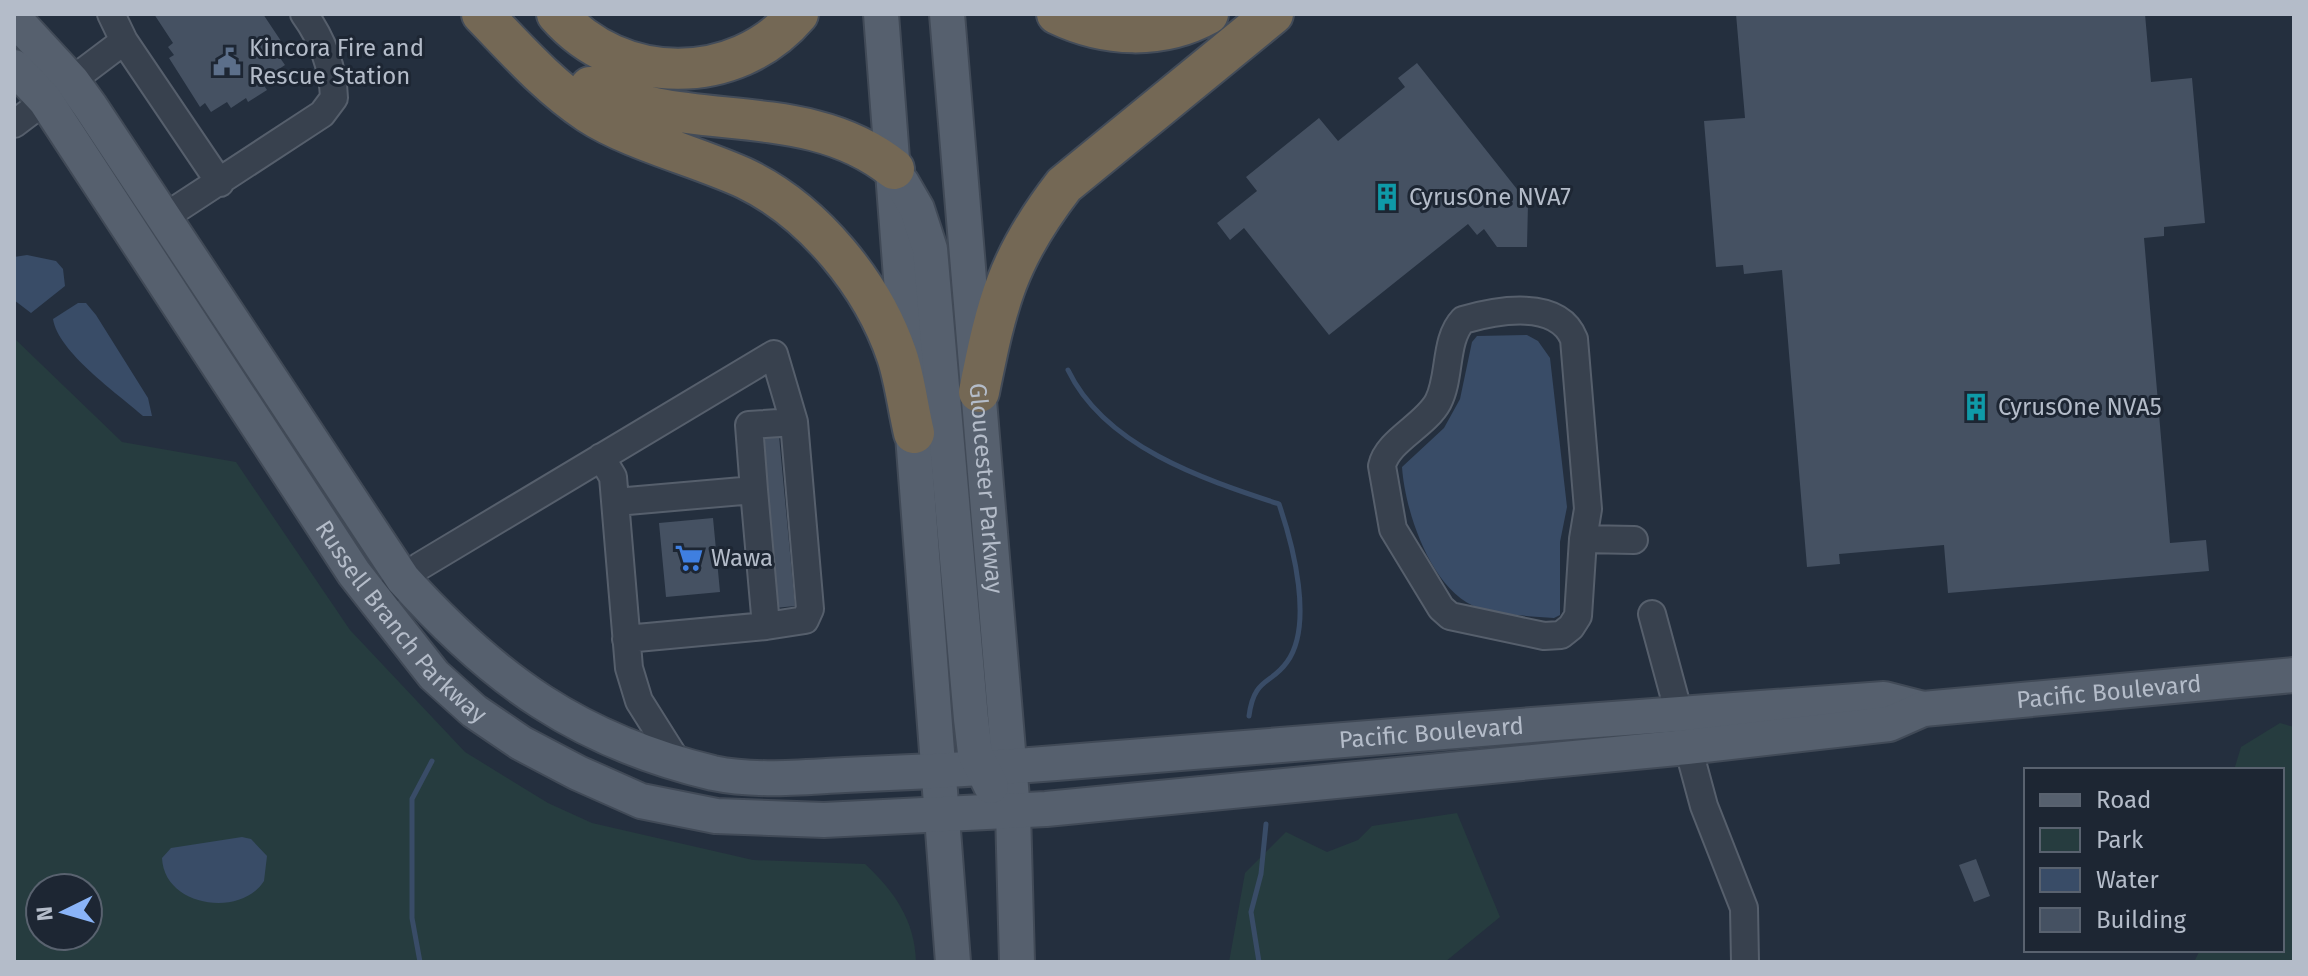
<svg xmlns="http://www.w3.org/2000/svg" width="2308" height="976" viewBox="0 0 2308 976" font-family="'Fira Sans',sans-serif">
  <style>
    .green { fill: #263c3f; fill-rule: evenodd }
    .water { fill: #394c67 }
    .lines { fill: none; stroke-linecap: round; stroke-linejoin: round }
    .stream { stroke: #394c67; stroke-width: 5 }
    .building { fill: #455162 }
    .minor-casing { stroke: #565f6c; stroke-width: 30 }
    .major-casing { stroke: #414a57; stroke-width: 38 }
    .highway-casing { stroke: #434c59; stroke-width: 44 }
    .minor { stroke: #38414e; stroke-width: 26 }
    .major { stroke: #56606e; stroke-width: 34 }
    .highway { stroke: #746855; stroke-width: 40 }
    .labels { text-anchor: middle; stroke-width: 6; stroke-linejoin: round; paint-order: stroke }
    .poi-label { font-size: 24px; fill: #b4bcc9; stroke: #1d2633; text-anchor: start }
    .street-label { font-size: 24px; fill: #b4bcc9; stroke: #1d2633 }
  </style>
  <rect width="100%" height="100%" fill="#242f3e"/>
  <path class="green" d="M14,338L122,442L236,462L350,630L465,752L548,803L592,823L753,860L865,864C894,891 915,920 916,962H14ZM40,888H88V936H40Z
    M2280,723L2294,727V962H2194L2200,950H2282V770H2234L2241,747Z
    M1457,813L1500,917L1445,962H1229L1245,873L1286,832L1327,852L1358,840L1372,826Z"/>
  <path class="water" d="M27,255L56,261L63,269L65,286L31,313L14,300V257Z
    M78,303H86L96,315L148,398L152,416H143C117,393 58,352 53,319Z
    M1527,335L1538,341L1550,358L1567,507L1560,542V615L1554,618C1530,616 1502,615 1479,608C1432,593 1405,512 1402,467L1444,428L1460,399L1472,342L1477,336Z
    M242,837L251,839L267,856L264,881C241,918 164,907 162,858L171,848Z"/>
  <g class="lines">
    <path class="stream" d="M1068,370C1105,447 1203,479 1279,504C1293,545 1314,625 1287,662C1271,685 1254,677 1249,716
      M420,962L412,918V799L432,761
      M1259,962L1251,912L1261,874L1266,824"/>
  </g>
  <path class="building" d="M154,14H263L281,41L277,44L283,52L278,55L285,65L261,81L267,90L248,102L246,98L231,108L227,102L211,112L205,103L200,107L169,58L174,55L168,47L173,43Z
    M1736,14H2145L2151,82L2192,78L2205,223L2164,227V236L2144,238L2170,543L2206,540L2209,571L1948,593L1944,545L1839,554L1840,564L1807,567L1782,270L1744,274L1743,265L1716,267L1704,121L1745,118Z
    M1417,63L1528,203L1527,247H1497L1484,229L1477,235L1468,224L1329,335L1244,228L1230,240L1217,223L1257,191L1246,177L1319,118L1338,141L1405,87L1398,78Z
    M779,436L795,606L775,608L759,438Z
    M713,518L720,592L666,597L659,523Z
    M1976,859L1990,896L1974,902L1959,865Z"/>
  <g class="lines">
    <defs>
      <path id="minor" d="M111,14L124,41L220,183
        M14,124L124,41
        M163,218L322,114L334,98C333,67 322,39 304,14
        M601,457L613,477L629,668L639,701L678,763
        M754,490L749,425L794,422
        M616,502L754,490L766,626L626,639
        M1583,539L1578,616L1571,627L1561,635L1544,636L1450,616L1441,608L1393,529L1382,466C1387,441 1425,426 1438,402C1451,377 1444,340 1463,320C1498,310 1558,299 1574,339L1588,509L1583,539L1634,540
        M375,603L420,566L774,354L794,422L810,609L805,620L766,626
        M1652,614L1704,806L1744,908L1745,962"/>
      <g id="major">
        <path d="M881,14L953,962"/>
        <path id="s1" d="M947,14L1013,811L1017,962"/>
        <path id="s2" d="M14,18L72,81L90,106L403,579C494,680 579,741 713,773C755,782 802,777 845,775C928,772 1011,767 1093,760C1357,739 1620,717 1884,699L1923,709"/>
        <path id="s3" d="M14,67L45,100L354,573L434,675L474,711L521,743L578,773L641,801L716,816L824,820L1046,809L1687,747L1889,724L1923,709L2294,675"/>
        <path d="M902,183L917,209L930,249L971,719L975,753L991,786"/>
      </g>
      <path id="highway" d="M482,14C516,49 548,86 589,113C630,140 699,157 746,179C814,212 873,285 897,356C905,380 908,408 914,433
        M557,14C620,86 735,88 798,14
        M1057,14C1105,37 1161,40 1208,14
        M590,87C687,135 806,98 894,169
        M979,392C997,302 1007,259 1064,185L1273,14"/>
    </defs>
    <use href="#minor" class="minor-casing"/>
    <use href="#major" class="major-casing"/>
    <use href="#highway" class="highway-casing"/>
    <use href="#minor" class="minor"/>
    <use href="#major" class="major"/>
    <use href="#highway" class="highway"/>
  </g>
  <defs>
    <symbol id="civic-bare" viewBox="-9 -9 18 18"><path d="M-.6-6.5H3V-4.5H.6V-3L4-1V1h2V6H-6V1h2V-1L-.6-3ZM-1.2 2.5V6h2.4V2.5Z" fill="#5c6f8a" stroke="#1d2633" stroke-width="2.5" paint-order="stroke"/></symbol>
    <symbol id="building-bare" viewBox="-9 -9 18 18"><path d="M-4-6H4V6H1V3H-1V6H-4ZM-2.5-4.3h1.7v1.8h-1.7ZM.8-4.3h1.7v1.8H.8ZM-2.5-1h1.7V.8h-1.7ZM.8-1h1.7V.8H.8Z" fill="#0f9aa8" stroke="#1d2633" stroke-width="2.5" paint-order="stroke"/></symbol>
    <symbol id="supermarket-bare" viewBox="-9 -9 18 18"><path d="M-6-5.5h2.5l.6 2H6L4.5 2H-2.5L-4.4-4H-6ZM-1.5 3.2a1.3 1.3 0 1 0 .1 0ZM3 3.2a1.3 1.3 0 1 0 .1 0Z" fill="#3f7fe0" stroke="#1d2633" stroke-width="2.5" paint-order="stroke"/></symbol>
  </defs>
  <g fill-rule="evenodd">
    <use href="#civic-bare" x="207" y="42" width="40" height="40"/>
    <use href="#building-bare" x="1367" y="177" width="40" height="40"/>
    <use href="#building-bare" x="1956" y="387" width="40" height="40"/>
    <use href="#supermarket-bare" x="669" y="538" width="40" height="40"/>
  </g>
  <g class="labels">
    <g class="poi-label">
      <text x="249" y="56">Kincora Fire and<tspan x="249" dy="28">Rescue Station</tspan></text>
      <text x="1409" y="205">CyrusOne NVA7</text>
      <text x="1998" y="415">CyrusOne NVA5</text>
      <text x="711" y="566">Wawa</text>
    </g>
    <g class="street-label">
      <text dy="8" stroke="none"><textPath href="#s1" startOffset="476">Gloucester Parkway</textPath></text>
      <text dy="8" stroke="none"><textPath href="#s3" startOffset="678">Russell Branch Parkway</textPath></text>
      <text dy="8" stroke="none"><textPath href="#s3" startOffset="2462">Pacific Boulevard</textPath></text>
      <text dy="8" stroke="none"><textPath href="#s2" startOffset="1776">Pacific Boulevard</textPath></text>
    </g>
  </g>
  <rect width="2308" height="976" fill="none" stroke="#b4bcc9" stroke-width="32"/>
  <rect x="2024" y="768" width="260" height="184" fill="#1d2633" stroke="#59626f" stroke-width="2"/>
  <rect x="2040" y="794" width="40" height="12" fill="#56606e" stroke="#59626f" stroke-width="2"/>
  <text x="2096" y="808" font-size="24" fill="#b4bcc9">Road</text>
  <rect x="2040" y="828" width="40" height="24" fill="#263c3f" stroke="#59626f" stroke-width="2"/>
  <text x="2096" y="848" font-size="24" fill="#b4bcc9">Park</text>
  <rect x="2040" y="868" width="40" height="24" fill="#394c67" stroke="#59626f" stroke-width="2"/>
  <text x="2096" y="888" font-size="24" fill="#b4bcc9">Water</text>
  <rect x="2040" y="908" width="40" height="24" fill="#455162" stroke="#59626f" stroke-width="2"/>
  <text x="2096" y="928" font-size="24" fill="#b4bcc9">Building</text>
  <g transform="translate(64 912) rotate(265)"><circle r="38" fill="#1d2633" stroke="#59626f" stroke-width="2"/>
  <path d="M0-6L14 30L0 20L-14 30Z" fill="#8ab4f8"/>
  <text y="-12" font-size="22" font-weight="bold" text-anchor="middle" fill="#b4bcc9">N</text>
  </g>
</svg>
